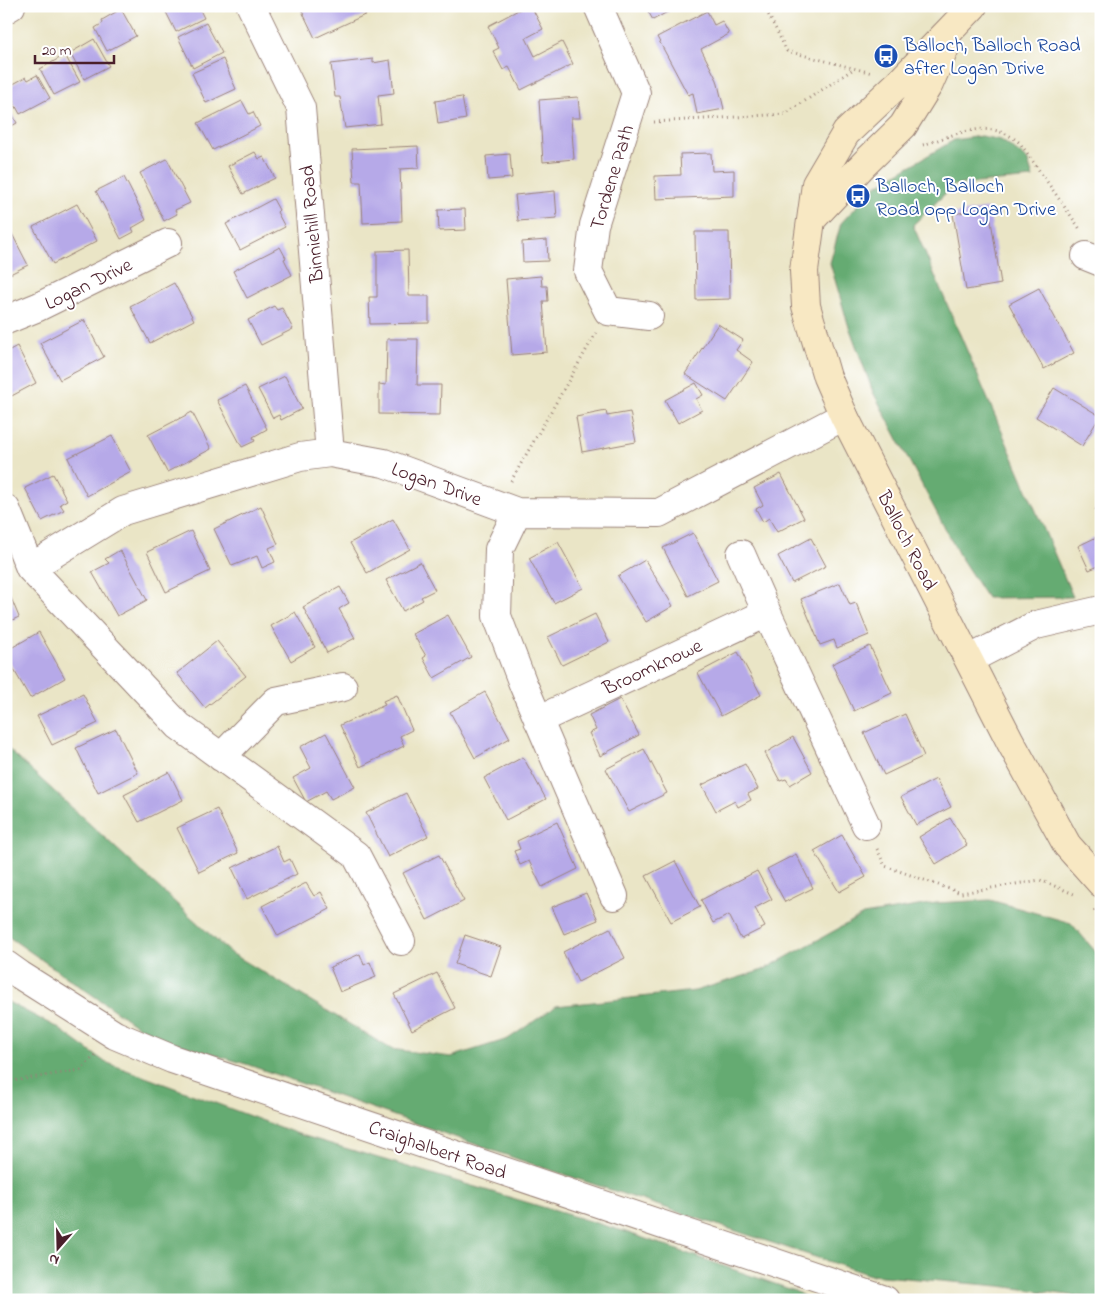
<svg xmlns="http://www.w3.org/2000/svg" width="1107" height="1306" viewBox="0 0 1107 1306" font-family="'Indie Flower',sans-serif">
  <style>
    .forest { fill: #65ab72; stroke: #58654e }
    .building { fill: #b6a9e8 }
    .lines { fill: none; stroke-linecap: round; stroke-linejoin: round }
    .street-casing { stroke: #9a8278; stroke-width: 30 }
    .secondary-casing { stroke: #9a8278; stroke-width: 30 }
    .path { stroke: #9a8278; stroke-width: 3; stroke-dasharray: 1 4; stroke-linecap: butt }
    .street { stroke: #fff; stroke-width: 28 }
    .secondary { stroke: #f8e8c3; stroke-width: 28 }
    .labels { text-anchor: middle; stroke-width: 4; stroke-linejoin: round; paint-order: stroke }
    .transit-label { font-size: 20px; fill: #164399; stroke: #fff; text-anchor: start }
    .street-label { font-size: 20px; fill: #4a1f2b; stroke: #fff }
  </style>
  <rect width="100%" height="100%" fill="#fff"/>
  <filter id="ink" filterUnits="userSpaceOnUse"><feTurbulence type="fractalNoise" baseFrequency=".02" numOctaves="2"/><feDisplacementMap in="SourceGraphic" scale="10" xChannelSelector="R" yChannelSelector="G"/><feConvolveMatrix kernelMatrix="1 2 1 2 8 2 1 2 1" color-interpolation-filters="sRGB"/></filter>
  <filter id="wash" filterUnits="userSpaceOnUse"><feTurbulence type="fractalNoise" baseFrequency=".0096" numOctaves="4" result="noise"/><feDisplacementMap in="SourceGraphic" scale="20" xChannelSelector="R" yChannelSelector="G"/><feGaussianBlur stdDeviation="1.12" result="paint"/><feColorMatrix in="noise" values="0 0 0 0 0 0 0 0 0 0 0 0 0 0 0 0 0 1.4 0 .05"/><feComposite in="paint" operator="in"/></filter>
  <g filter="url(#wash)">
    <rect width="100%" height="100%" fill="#eae5c6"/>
    <path class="forest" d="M981,136L1001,140L1027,159L1033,178L954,185L913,225L1073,597L987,598L959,555L873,392L848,324L830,263L841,223L876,186L954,140Z
      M6,747L228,951L391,1049L451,1057L508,1039L556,1006L695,991L763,970L863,915L936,903L990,900L1071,923L1101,958V1299L999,1286L870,1275L526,1162L246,1064L153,1037L6,935Z
      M6,1001L58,1028L105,1062L301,1135L623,1231L795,1291L810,1300H6Z"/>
    <g id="blocks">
      <path class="building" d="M163,6H198L204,18L176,32Z
        M307,6H384L315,38L301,9Z
        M526,6H531L543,29L526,38L535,56L562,42L573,64L521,90L509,67L503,70L493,51L499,48L488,26Z
        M645,6H678L653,20Z
        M121,9L136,36L107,51L95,28L103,23L102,20Z
        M707,11L714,25L722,21L729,34L701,49L717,80L724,109L697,114L693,93L688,95L657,37Z
        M206,23L222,53L193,68L178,37Z
        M94,39L109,66L84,79L70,53Z
        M65,55L80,82L54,95L40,69Z
        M223,59L236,89L206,103L192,73Z
        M373,59V63L390,60L394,93L378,95L381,124L345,128L340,97H335L331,64Z
        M37,75L50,98L20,114L6,88L26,77L28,80Z
        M462,97L466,119L438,124L435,101Z
        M578,97L580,118H571L574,159L543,162L539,100Z
        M242,101L249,114L253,112L260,126L213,150L198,123Z
        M6,103L17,123L6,129Z
        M418,146L419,168L400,169L402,221L363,223L361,182H354L352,149Z
        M255,152L259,159L264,157L275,178L243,194L228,166Z
        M711,153L712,171L734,170V196L656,199L655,176L681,175L680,154Z
        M510,154L512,178L488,180L486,156Z
        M167,159L190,203L175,210L177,214L164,221L140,173Z
        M124,177L146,220L132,228L134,232L121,239L96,191Z
        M555,191L557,218L518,221L515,195Z
        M273,199L279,210L277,212L285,227L240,250L226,224Z
        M77,204L97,241L53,264L33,227Z
        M989,208L1001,284L966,290L953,214Z
        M465,209L466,230L439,231L438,210Z
        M9,228L28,265L6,276V229Z
        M695,232H729L730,299L696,300Z
        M547,240L548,261L523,262L522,242Z
        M280,247L286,258L284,259L292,275L247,298L233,271Z
        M408,250L409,296H429V323L370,324L369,297H377V251Z
        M541,276L542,286H547L548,301H543L547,352L512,355L506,279Z
        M174,283L194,320L150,343L130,306Z
        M1039,288L1074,353L1044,369L1009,304Z
        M274,306L277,310L282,308L293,329L261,345L248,320Z
        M84,320L104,357L60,380L40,343Z
        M718,324L743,340L736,350L753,362L727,401L685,374Z
        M387,339H418L417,385H441L440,415L379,414V384L386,385Z
        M17,346L36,383L6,399V352Z
        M285,376L302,409L281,420L279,415L273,418L258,389Z
        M696,383L703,395L696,399L702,410L678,423L665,400Z
        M245,386L267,429L253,437L255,441L242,447L217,400Z
        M1054,388L1100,416L1082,446L1036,417Z
        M606,411L607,416L630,412L636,442L582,452L576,417Z
        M192,412L211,449L167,472L148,435Z
        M112,436L131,472L87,496L68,458Z
        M53,474L67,500L60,504L64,510L42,521L25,488Z
        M781,474L804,518L777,532L769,518L763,522L756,509L763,505L754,488Z
        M261,506L278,544L269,548L275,562L262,568L257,556L232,566L214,529Z
        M1101,507V522L1095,509Z
        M393,519L410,549L367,573L350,543Z
        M191,531L210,571L166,592L147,552Z
        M693,533L718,581L688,596L663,548Z
        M1101,535V565L1089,570L1078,546Z
        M811,538L826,566L792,583L778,556Z
        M558,542L583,588L554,603L529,558Z
        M120,550L147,600L117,616L92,572L109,563L105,559Z
        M645,560L673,606L646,622L618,576Z
        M420,562L435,590L421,597L423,600L403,611L386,580Z
        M840,583L850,605L856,603L869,635L837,648L834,640L820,645L801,599Z
        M6,586L19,617L6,623Z
        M340,587L349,603L339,609L355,638L327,653L303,607Z
        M295,612L315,647L291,661L271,626Z
        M595,614L609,642L562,665L548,637Z
        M448,615L471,657L434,678L423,658L426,656L413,634Z
        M39,632L65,678L30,698L6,656V651Z
        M217,641L246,676L205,708L177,673Z
        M870,646L892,693L854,711L832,664Z
        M738,652L761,695L721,716L698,673Z
        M485,692L510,738L475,758L450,712Z
        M83,694L98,723L52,745L37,716Z
        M397,695L412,730L400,736L404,746L360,767L340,725L385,705L383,701Z
        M620,699L639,735L600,756L589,733L596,730L589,715Z
        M905,714L924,756L884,775L864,733Z
        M116,729L138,773L98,793L76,748Z
        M326,733L355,787L331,799L326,791L306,802L293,778L311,768L300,747Z
        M793,737L812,772L790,785L786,779L780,781L765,753Z
        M644,749L667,793L629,812L606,769Z
        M523,757L546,799L506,820L484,778Z
        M745,764L758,789L748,794L751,800L738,807L735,801L716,811L702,785Z
        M169,772L183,800L139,822L124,795Z
        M936,779L951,807L916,825L901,797Z
        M406,793L428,836L388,857L366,813Z
        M217,809L238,853L199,872L177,828Z
        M950,818L967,845L936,864L919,837Z
        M557,822L578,869L542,887L529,861L520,865L514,851L520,849L517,841Z
        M842,835L866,877L839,892L814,851Z
        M277,846L284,862L290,859L297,874L247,899L232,868Z
        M796,854L813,888L785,902L767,869Z
        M439,855L464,901L427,920L403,873Z
        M675,861L700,907L671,922L646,876Z
        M757,871L772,899L755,908L765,927L741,939L729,915L713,923L701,900Z
        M306,883L314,896L321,892L330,909L278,936L262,906Z
        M586,893L598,920L564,934L552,907Z
        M610,928L625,958L578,982L563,952Z
        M465,935L501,947L491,976L455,964Z
        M360,954L364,965L370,962L376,977L340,992L330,967Z
        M437,973L455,1008L412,1030L394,994Z"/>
    </g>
  </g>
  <g filter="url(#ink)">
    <use href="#blocks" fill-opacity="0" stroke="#9a8278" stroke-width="1"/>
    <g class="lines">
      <defs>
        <path id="street" d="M251,6L301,108L330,453
          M598,6L636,93L594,225L588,271L608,311L649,316
          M6,9L11,6
          M1086,256L1101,262
          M6,320L38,307L168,243
          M6,509L30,568L179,726L356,855L401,941
          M517,512L499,549L497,616L523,684L614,896
          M741,554L767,613L866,825
          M30,568L123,511L300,457L330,453L384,463L517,512L659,513L844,416
          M970,659L1036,625L1101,610
          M538,720L767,613
          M221,757L276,701L343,687
          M6,965L20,975L115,1035L172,1059L885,1300"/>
        <path id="secondary" d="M973,6L902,80L846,133L816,184L804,271L806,306L827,377L844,416L1010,741L1067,845L1101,883
          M812,219L865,163L903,126L929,84L947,43"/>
      </defs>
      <use href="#street" class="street-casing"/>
      <use href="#secondary" class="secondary-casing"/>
      <path class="path" d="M764,6L787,51L872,73
        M654,122L785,114L855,68
        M923,145C957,134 989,117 1020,143L1080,229
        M511,481L596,333
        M877,849L885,866L961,893L1040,880L1074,894
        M1094,910L1101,917
        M6,1082L81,1070L97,1053"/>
      <use href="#street" class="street"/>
      <use href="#secondary" class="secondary"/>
    </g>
  </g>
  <defs>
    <symbol id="bus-disc" viewBox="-11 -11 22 22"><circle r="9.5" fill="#1a4fb4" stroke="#fff"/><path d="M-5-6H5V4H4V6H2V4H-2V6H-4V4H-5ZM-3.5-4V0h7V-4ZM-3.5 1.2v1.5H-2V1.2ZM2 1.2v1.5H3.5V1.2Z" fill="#fff"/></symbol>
  </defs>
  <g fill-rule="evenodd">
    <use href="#bus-disc" x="872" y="42" width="28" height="28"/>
    <use href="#bus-disc" x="844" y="182" width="28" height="28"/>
  </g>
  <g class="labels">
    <g class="transit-label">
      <text x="904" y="51">Balloch, Balloch Road<tspan x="904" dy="23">after Logan Drive</tspan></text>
      <text x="876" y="192">Balloch, Balloch<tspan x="876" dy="23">Road opp Logan Drive</tspan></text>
    </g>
    <g class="street-label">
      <text transform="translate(611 177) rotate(-73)" y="7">Tordene Path</text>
      <text transform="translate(311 224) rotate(-95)" y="7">Binniehill Road</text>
      <text transform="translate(88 283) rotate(-26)" y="7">Logan Drive</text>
      <text transform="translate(437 483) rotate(20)" y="7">Logan Drive</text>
      <text transform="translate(908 540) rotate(63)" y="7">Balloch Road</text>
      <text transform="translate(652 666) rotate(-25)" y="7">Broomknowe</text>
      <text transform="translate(438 1149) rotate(19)" y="7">Craighalbert Road</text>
    </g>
  </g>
  <rect width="1107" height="1306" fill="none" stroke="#fff" stroke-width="25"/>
  <g transform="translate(58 1248) rotate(200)" stroke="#ffffff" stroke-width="4" paint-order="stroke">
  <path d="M0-4L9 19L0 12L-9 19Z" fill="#4a1f2b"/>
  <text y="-8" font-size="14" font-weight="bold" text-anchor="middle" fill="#4a1f2b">N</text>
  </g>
  <path d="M35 55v8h79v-8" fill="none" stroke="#4a1f2b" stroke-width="2.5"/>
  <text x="42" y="55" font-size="15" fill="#4a1f2b" stroke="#ffffff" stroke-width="4" paint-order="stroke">20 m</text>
</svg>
